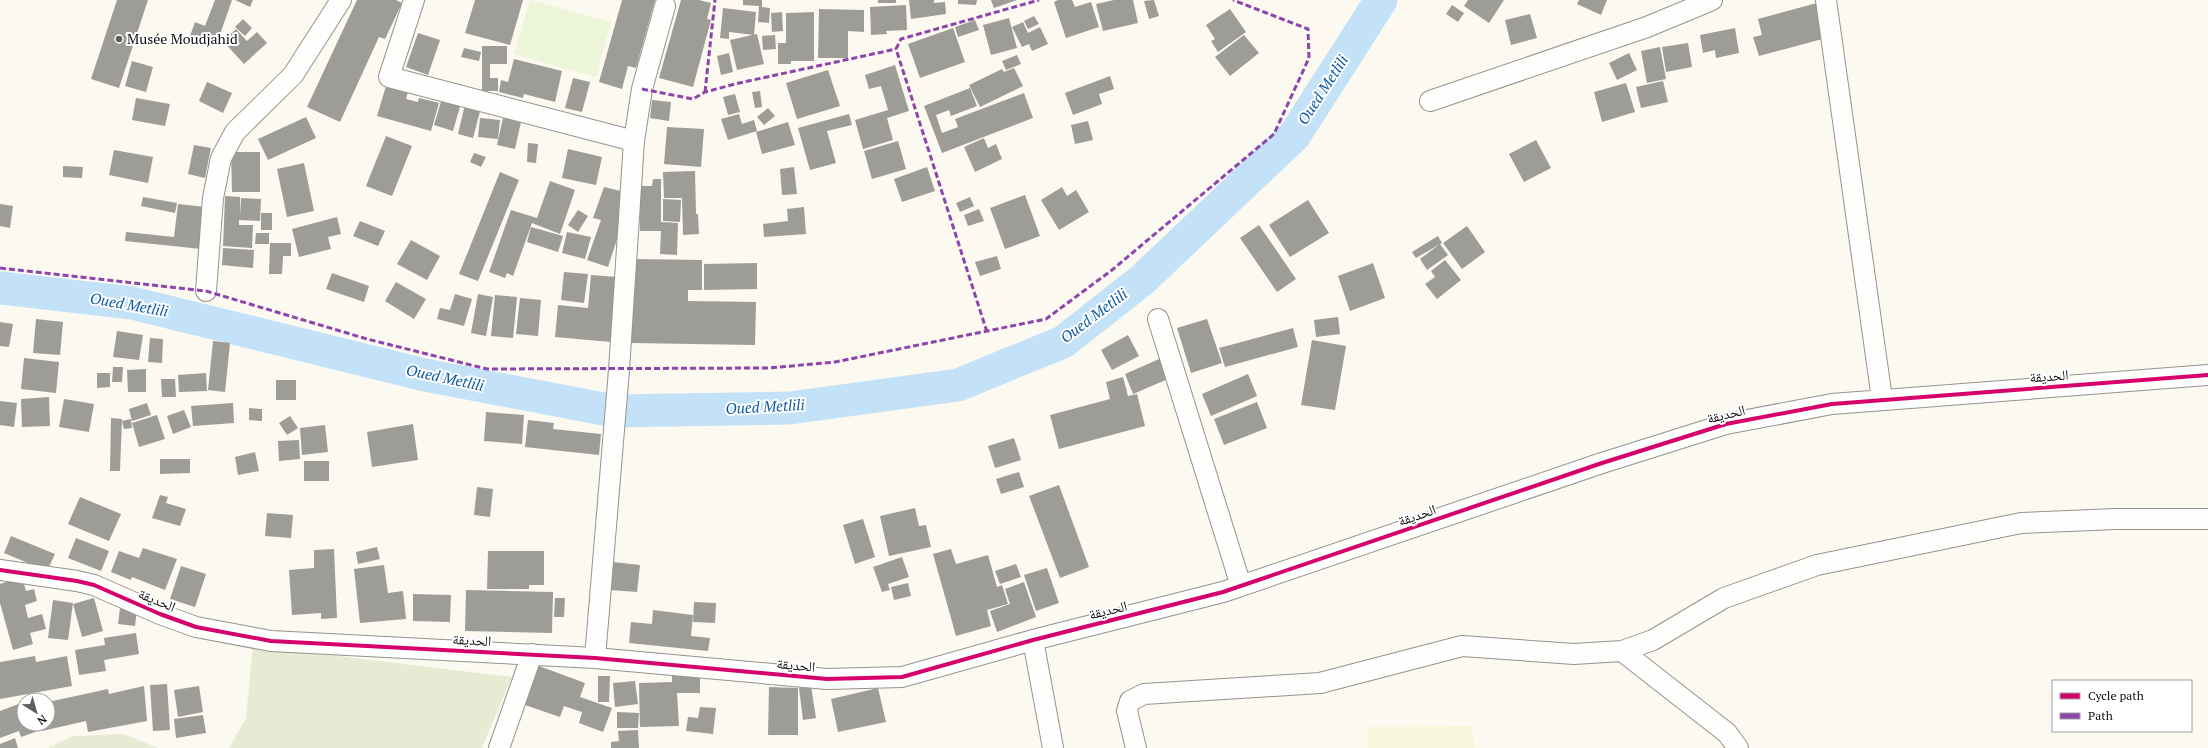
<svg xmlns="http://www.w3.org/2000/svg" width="2208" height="748" viewBox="0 0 2208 748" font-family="'PT Serif','Noto Naskh Arabic',serif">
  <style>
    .farmland { fill: #f9f7db }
    .cemetery { fill: #e5ecd3 }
    .pitch { fill: #ecf5d8 }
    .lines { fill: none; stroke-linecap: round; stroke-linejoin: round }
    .river { stroke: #c4e2f7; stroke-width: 33 }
    .building { fill: #9e9c96 }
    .minor-casing { stroke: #94938f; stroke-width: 22 }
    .minor { stroke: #fefefd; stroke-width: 20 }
    .quiet { stroke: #8e44ad; stroke-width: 3; stroke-dasharray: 6 3; stroke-linecap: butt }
    .cycleway-casing { stroke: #fff; stroke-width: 6 }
    .cycleway { stroke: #d6006c; stroke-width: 4 }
    .poi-dot { fill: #605f5c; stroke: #fff; stroke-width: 1.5 }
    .labels { text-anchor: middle; stroke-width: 4; stroke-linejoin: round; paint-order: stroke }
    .poi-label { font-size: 14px; fill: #0c0c0c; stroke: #fff; text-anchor: start }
    .street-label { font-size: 14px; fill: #0c0c0c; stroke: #fff }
    .water-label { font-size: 15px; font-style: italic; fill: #0e5aa6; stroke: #fff }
  </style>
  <rect width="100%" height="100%" fill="#fbf9f0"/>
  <path class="farmland" d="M1472,726L1475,748H1368V727Z"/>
  <path class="cemetery" d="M253,646L512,677L482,748H229L246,718Z
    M124,734L158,748H48L73,736Z"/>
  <path class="pitch" d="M530,0L611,22L596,77L514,54Z"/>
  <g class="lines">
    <path class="river" d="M0,288L132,303L425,375L614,411L790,408L958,385L1063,342L1142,280L1294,136L1381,0"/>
  </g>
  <path class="building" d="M117,0H148L119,88L91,79Z
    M215,0H232L216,46L190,36L195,22L205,26Z
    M235,0H253L250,7Z
    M357,0H396L402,3L385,39L379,37L340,122L307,107Z
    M475,0H523L510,45L465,33Z
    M622,0H655L636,68L628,66L622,89L599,82Z
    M681,0H699L711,3L707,19L711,20L693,87L659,78Z
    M743,0H762V7L770,8L769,23L758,22L759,6L743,5Z
    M878,0H896V3H878Z
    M909,0H934V3L945,2L946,14L911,19Z
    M958,0H977L976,5L958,4Z
    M991,0H1017L994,8Z
    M1058,0H1072L1075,7L1091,2L1099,27L1066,38L1054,2Z
    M1114,0H1133L1138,23L1103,31L1096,4Z
    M1154,0L1159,16L1149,19L1144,1Z
    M1468,0H1504L1489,23L1464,6Z
    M1579,0H1607L1601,15L1577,4Z
    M1817,3L1826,38L1759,56L1753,37L1762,35L1758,19Z
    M906,5L907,30L886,31L887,34L871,35L870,7Z
    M1452,5L1464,13L1458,22L1446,14Z
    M723,8L756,12L754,35L729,32V39L720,38Z
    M819,9L864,10V32L848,31V58H818Z
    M1230,9L1246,32L1218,52L1211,41L1215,39L1206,25Z
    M782,12L783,31L772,32L771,13Z
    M814,12V61H791V64H778V43H786V13Z
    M1530,14L1537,38L1511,45L1505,20Z
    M1034,16L1039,24L1028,29L1024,21Z
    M1009,18L1017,48L991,55L983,25Z
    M243,19L252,28L245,36L235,27Z
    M975,20L979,30L958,37L955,27Z
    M1023,22L1028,33L1040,27L1048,44L1032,51L1029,44L1022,47L1012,27Z
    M953,28L965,62L920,78L908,44Z
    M1735,28L1739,53L1716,58L1715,50L1703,53L1700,35Z
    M236,29L247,41L257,32L267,43L244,64L223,41Z
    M418,33L440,40L428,75L406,67Z
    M757,34L764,64L737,70L730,40Z
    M775,35L776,49L763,50L762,36Z
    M1244,35L1259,53L1230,76L1215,57Z
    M1688,43L1692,67L1666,72L1662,47Z
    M482,46H507V64H490V78H498V91H482Z
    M1660,47L1666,79L1647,83L1641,51Z
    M464,48L481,52L479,61L461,57Z
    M729,53L733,72L721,75L717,56Z
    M1629,53L1637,70L1617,80L1609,63Z
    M1017,55L1021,64L1006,70L1002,61Z
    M514,59L562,71L555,102L524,94L523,98L499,92L501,80L508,82Z
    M132,61L153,67L146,92L125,86Z
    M895,65L909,111L887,118L893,140L863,149L855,120L888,110L881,86L869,89L865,75Z
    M1014,68L1023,86L980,107L969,85L1002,69L1004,72Z
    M828,70L840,106L797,119L786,83Z
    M1110,76L1114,89L1099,94L1102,104L1073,115L1065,93Z
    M573,78L590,82L582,112L565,108Z
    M1663,81L1668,102L1641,108L1636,87Z
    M207,82L232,93L223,113L199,101Z
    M1626,83L1635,112L1602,122L1594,92Z
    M386,86L408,92L406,99L418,102L419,98L439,103L431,131L377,116Z
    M970,88L977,106L951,116L949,110L936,115L942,133L958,127L955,119L1024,93L1033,118L942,153L924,106Z
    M760,91L762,107L755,108L752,92Z
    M735,94L740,112L728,115L723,97Z
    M136,98L170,104L165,126L132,120Z
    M442,98L461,103L453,131L434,125Z
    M466,100L482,104L473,138L458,134Z
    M652,100L671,102L669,121L650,118Z
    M768,108L775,116L764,125L757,117Z
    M739,114L742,124L754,120L757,131L728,140L721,119Z
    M849,114L852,125L827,131L836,163L810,170L798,128Z
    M306,117L316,138L268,160L258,139Z
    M480,118L500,120L498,139L478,137Z
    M503,118L521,122L515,149L497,145Z
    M1088,121L1093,140L1075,144L1071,125Z
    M788,122L795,145L762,154L756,132Z
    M667,127L704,129L701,167L664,164Z
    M386,136L412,146L392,196L366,186Z
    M984,138L988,148L996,144L1002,159L975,172L964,147Z
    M1536,140L1551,168L1524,182L1509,154Z
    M898,141L906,169L872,179L864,151Z
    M528,143L538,144L536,163L527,162Z
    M194,145L211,148L205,178L188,174Z
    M568,149L602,157L596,185L562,178Z
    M114,150L153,157L148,183L109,175Z
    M231,152H260V192H232Z
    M474,153L486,157L481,167L470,162Z
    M304,163L314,211L287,217L277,169Z
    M63,166L83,167L82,178L63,177Z
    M794,167L797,194L782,195L780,169Z
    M927,167L935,191L902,202L894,179Z
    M695,171L696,214H698L699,234L683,235L682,198H664L663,172Z
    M500,172L519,180L478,281L459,274Z
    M653,179H661V228V222L678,223L677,255L660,254L661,231H640V186H652Z
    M550,181L575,190L560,234L532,223L513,276L507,273L505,278L489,272L511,210L537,218Z
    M604,187L621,191L620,230L608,267L587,260L601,220L593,218Z
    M1062,187L1067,196L1076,190L1089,212L1059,230L1041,200Z
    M1025,195L1040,236L1005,249L990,208Z
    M225,196L240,197V216L241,198L261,199L260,221L239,220V225H253L252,248L223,246Z
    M143,197L177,203L175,213L141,206Z
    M970,197L974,206L960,212L956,203Z
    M663,199L681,200L680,222L663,221Z
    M1308,200L1329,233L1290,257L1269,225Z
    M0,204L13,206L10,228L0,226Z
    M178,204L206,207L201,249L125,241L126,232L174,237Z
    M804,207L806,234L764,237L763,224L788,221L787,209Z
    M979,209L984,221L968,226L964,215Z
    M578,210L588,216L578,232L568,225Z
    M261,213H272V230H261Z
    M337,217L341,234L328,237L331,249L299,257L292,229Z
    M360,221L385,231L378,246L353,236Z
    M1259,225L1296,279L1277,292L1240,238Z
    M1467,226L1485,252L1462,269L1443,243Z
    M531,227L563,236L558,252L527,242Z
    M567,232L591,237L585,259L562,253Z
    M256,233H269V244H255Z
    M1438,236L1442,243L1416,258L1412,252Z
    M411,240L440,256L427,280L397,264Z
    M270,243H291V256H283L282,274H269Z
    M1440,244L1448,255L1427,270L1420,259Z
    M223,248L254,250L253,268L222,265Z
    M997,256L1001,269L980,276L975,262Z
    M633,259L702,260V290H688V301L756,302L755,345L631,343Z
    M1445,260L1461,280L1437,299L1425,284L1435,277L1431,271Z
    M757,263V289L704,290V264Z
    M1373,263L1385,298L1350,311L1338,276Z
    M564,272L588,274L584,303L561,300Z
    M332,273L369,286L364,302L326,289Z
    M591,275L617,277L611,342L555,337L558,305L588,308Z
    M396,282L426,299L414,319L385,301Z
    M455,294L472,299L464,326L437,319L440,308L450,310Z
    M478,294L493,297L486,336L471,333Z
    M495,295L517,297L513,338L491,336Z
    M520,298L541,300L538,336L516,334Z
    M1338,317L1340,334L1316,337L1314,320Z
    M36,319L63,322L60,355L33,353Z
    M1207,319L1222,363L1191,373L1177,328Z
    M0,322L13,324L9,347L0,346Z
    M1293,328L1298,347L1225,367L1219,348Z
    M117,331L143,335L139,360L113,357Z
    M1128,335L1139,356L1112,370L1101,350Z
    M150,338L163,339L162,363L148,362Z
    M1312,340L1346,346L1335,410L1301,405Z
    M213,341L230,343L225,392L208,390Z
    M1166,356L1175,376L1133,394L1125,374Z
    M24,358L59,362L56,393L21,389Z
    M113,367H123L122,382H112Z
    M146,369V392H128L127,370Z
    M97,373H110V387L97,388Z
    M206,373L207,391L179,392L178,375Z
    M1248,374L1257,396L1211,416L1202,394Z
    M1123,377L1128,396L1137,394L1145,426L1059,449L1050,415L1110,399L1106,382Z
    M161,379H175L176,397H162Z
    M276,380H296V400H276Z
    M49,397L50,426L22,427L21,399Z
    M64,399L94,404L89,432L59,427Z
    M0,401L17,403L14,427L0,425Z
    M1257,402L1267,428L1224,445L1214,419Z
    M147,403L151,415L132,421L129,409Z
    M233,403L234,423L193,426L191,406Z
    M249,408L262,409V421L249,420Z
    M184,410L191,427L173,434L167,416Z
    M486,412L524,415L522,444L484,441Z
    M157,415L165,439L139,447L132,423Z
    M290,416L298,428L287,435L279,423Z
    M111,418L122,419L120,471H110Z
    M131,419L132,428L124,429L122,421Z
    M528,420L554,423L553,429L601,434L599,455L525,447Z
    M413,424L418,460L372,467L367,432Z
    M325,425L328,452L302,455L300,428Z
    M1014,438L1021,460L995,468L988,446Z
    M299,440L300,459L279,461L278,441Z
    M255,452L259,471L238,475L235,457Z
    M160,459H190V473L160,474Z
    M304,461H329V481H304Z
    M1019,472L1024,487L1001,494L996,479Z
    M1059,485L1089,567L1060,578L1029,496Z
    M477,487L493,489L490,517L474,515Z
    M160,495L168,497L166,503L186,509L180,526L152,518Z
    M80,497L121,514L109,541L68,524Z
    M915,508L919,526L926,525L931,547L889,556L880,516Z
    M267,513L293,515L291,538L265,536Z
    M863,519L875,557L855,564L843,525Z
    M11,536L55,554L47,571L4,553Z
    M76,538L109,551L101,571L68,558Z
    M377,547L380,559L358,564L356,552Z
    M143,548L177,559L165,590L132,577L131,580L111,572L119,551L139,558Z
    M334,549L337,618L321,619V613L292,615L289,570L314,568V550Z
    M951,549L956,564L988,555L997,587L1002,585L1008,604L987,610L991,626L956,636L933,554Z
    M488,551H544V585H529V589H487Z
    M902,557L909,577L888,584L890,590L882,592L873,567Z
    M613,562L640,565L637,592L610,590Z
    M1016,564L1021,577L1000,584L995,571Z
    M384,565L388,593L403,591L406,619L360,623L354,569Z
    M181,566L206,574L195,607L170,599Z
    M1047,568L1059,603L1036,611L1024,575Z
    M22,577L26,591L34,589L37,601L25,605L28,618L42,614L46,629L30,633L33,644L13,650L0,603V584Z
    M1024,582L1036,617L997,632L990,611L1010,604L1005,589Z
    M908,583L911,596L894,600L891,587Z
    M466,590L553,592L552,633L465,631Z
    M413,594L451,595L450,622L413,621Z
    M94,598L103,631L82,637L73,604Z
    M555,598H565L564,617H554Z
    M53,600L73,603L68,640L48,638Z
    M694,602L716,603L715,623L693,622Z
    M120,608L137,609L135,626L118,624Z
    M653,610L693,615L691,636L710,638L708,651L629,643L631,622L652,624Z
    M136,633L139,654L104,660L106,671L79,675L75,650L105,645L104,638Z
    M35,656L36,662L67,656L72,686L0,699V662Z
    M539,666L585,683L580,697L612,708L603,732L579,723L582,712L564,706L560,717L525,705Z
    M700,671V693H677L679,726L640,727L639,683L672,682V672Z
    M598,676H610L609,702H598Z
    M635,681L638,704L615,707L613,683Z
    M167,684L170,730L153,731L150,685Z
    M144,686L147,721L88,732L86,721L42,731L41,724H48V702L108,689L109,694Z
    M199,686L203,712L178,717L174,690Z
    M811,686L816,718L803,720L799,688Z
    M769,687L798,688V735H768Z
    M878,688L886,722L838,732L831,699Z
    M24,702V724H39L41,730L21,737L19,731L0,738V711Z
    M700,707L716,708L713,734L686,731L688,717L698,718Z
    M617,712L639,713L638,728H617Z
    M203,715L206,733L176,738L174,719Z
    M638,730L639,748H611V742L619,741L618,731Z
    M15,738L18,748H0V744Z"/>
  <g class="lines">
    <defs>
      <path id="minor" d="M414,0L389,77L634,141
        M1826,0L1882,399
        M1430,101L1647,27L1712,0
        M206,291L213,198L221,158L235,132L293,75L341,0
        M1158,319L1241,586
        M0,570L77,581L94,585L160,614L196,627L271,641L595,658L827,679L902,677L1033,640L1223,592L1602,463L1726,424L1832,404L2208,375
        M1033,640L1053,748
        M1622,651L1727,733L1738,748
        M595,658L619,370L634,141L642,89L665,6
        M499,748L532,654
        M1136,748L1127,711L1130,701L1144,694L1320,683L1462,646L1574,654L1622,651L1653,640L1724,598L1817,565L2021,523L2116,519H2208"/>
    </defs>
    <use href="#minor" class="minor-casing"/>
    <use href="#minor" class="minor"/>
    <path class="quiet" d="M642,89L693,99L705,92L739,83L896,49
      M705,92L715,0
      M0,268L206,291L367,339L487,369L769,368L835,362L1046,319L1112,270L1274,134L1309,58L1308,29L1233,0
      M987,332L896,49L901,39L1039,0"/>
    <defs>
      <path id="cycleway" d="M0,570L77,581L94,585L160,614L196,627L271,641L595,658L827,679L902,677L1033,640L1223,592L1602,463L1726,424L1832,404L2208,375"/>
    </defs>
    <use href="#cycleway" class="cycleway-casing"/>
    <use href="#cycleway" class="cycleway"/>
  </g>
  <circle class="poi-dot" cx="119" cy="39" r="4"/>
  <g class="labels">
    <g class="poi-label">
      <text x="127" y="44">Musée Moudjahid</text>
    </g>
    <g class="street-label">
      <text transform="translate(2049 376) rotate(-4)" y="5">الحديقة</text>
      <text transform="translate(1726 414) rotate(-14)" y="5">الحديقة</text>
      <text transform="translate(1417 515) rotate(-19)" y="5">الحديقة</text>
      <text transform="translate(157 600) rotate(22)" y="5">الحديقة</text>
      <text transform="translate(1108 610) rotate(-14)" y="5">الحديقة</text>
      <text transform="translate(472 640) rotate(3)" y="5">الحديقة</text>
      <text transform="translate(796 665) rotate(5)" y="5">الحديقة</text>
    </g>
    <g class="water-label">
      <text transform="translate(1323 90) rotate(-57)" y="5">Oued Metlili</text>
      <text transform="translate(129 305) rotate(10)" y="5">Oued Metlili</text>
      <text transform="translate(1094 316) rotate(-37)" y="5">Oued Metlili</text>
      <text transform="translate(445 378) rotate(12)" y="5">Oued Metlili</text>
      <text transform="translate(765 407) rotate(-3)" y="5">Oued Metlili</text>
    </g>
  </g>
  <rect x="2052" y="680" width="140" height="52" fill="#ffffff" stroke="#9e9e9e"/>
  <rect x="2060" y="693" width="20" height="6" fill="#d6006c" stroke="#9e9e9e"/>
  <text x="2088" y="700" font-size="12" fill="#0c0c0c">Cycle path</text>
  <rect x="2060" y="713" width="20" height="6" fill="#8e44ad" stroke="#9e9e9e"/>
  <text x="2088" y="720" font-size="12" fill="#0c0c0c">Path</text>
  <g transform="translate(36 712) rotate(143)"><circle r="19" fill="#ffffff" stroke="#9e9e9e"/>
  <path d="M0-3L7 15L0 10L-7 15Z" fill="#605f5c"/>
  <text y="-6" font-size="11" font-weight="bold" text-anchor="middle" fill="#0c0c0c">N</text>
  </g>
</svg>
